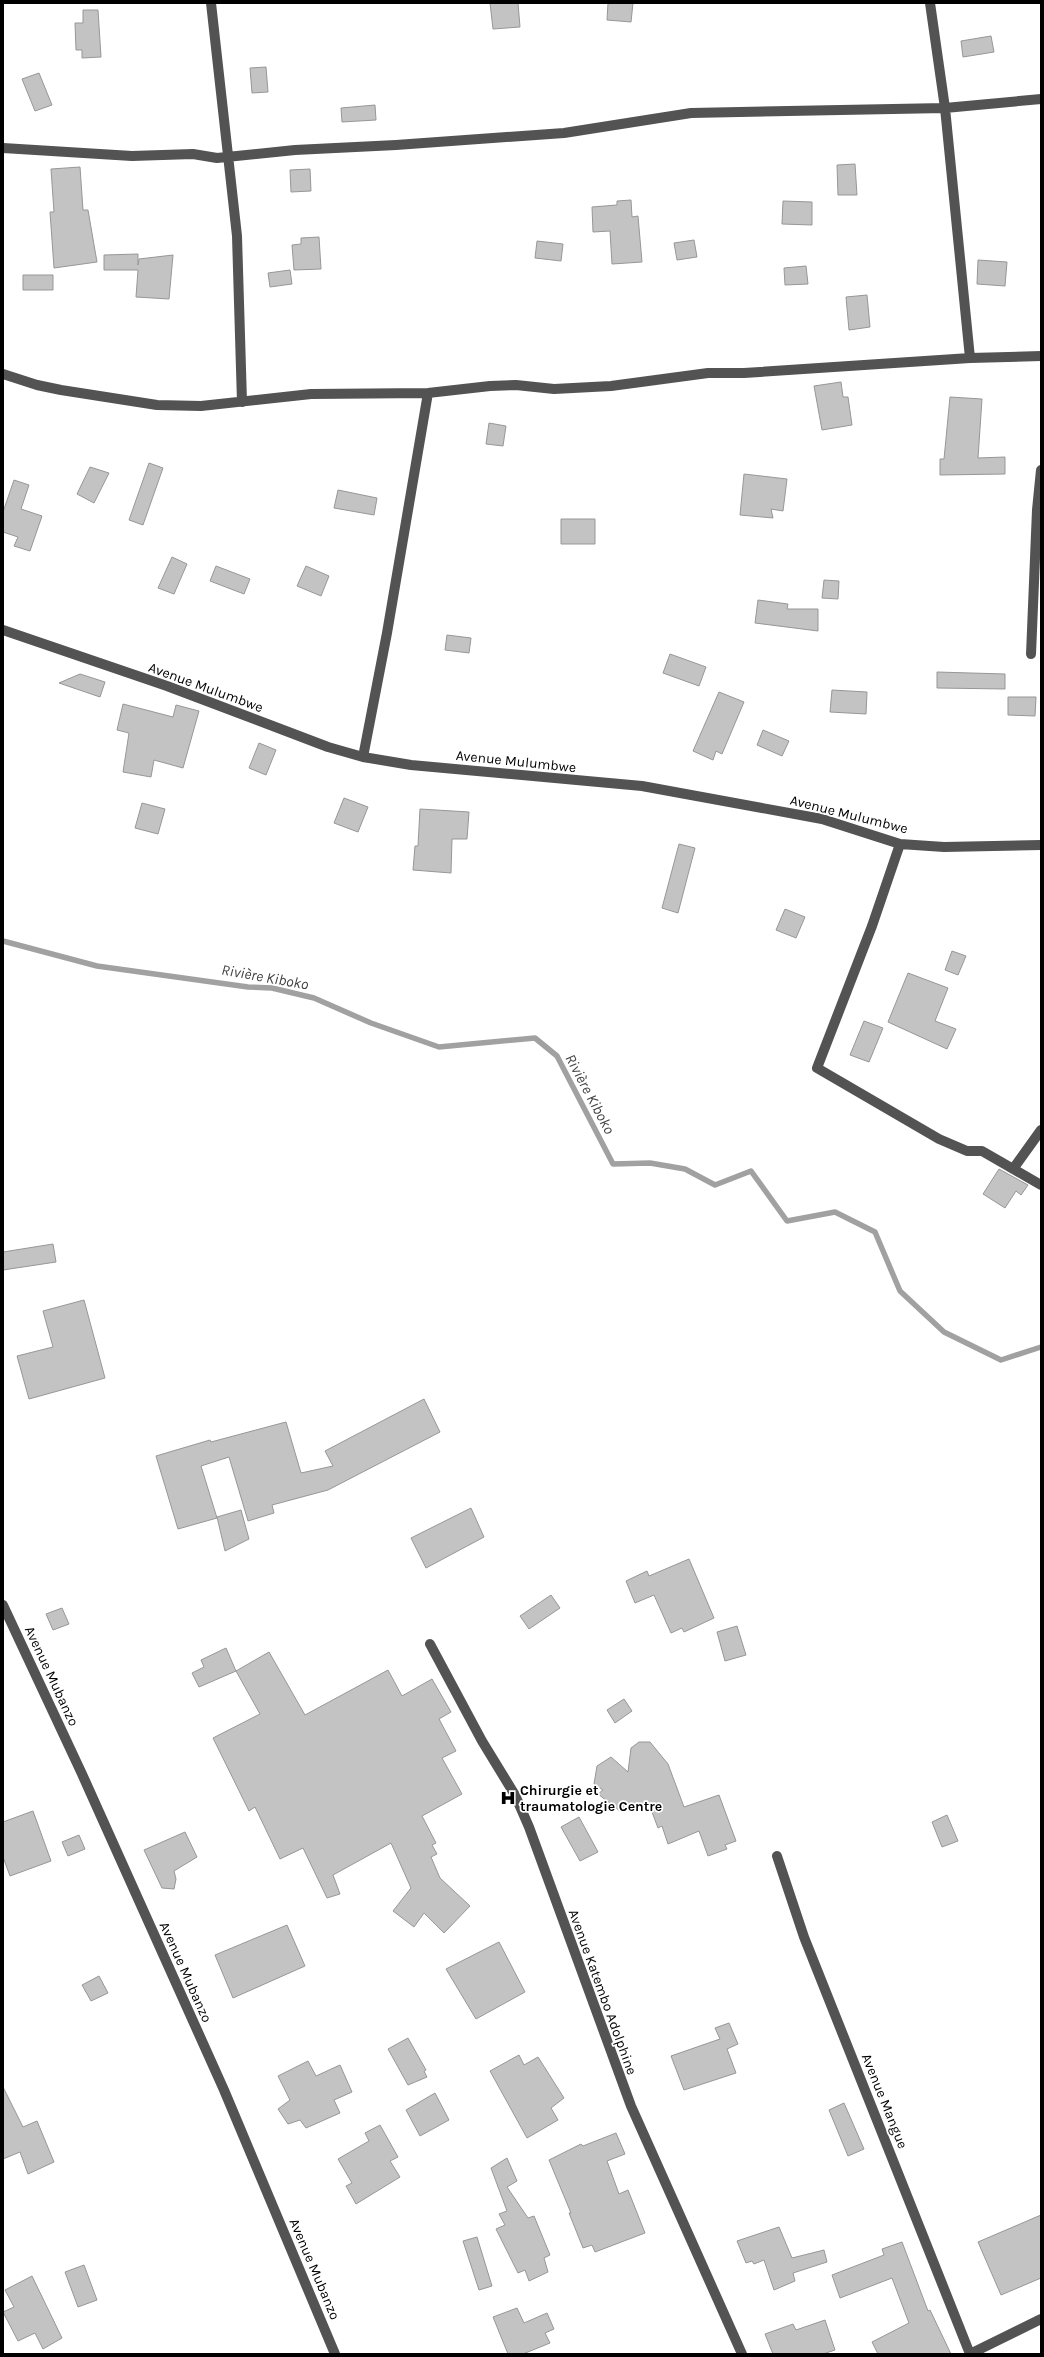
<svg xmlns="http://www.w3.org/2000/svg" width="1044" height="2357" viewBox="0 0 1044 2357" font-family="Karla,sans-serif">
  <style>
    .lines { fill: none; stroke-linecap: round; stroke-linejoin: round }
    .stream { stroke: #a1a1a1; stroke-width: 5.5 }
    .building { fill: #c3c3c3; stroke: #979797 }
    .minor { stroke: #535353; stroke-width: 10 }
    .labels { text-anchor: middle; stroke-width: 3.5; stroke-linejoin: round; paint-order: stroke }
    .street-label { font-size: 14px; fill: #000; stroke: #fff }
    .poi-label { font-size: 14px; font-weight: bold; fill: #000; stroke: #fff; text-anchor: start }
    .water-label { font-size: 15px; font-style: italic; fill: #424242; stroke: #fff }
  </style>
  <rect width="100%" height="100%" fill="#fff"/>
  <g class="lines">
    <path class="stream" d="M3,941L97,966L248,987L272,988L314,998L371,1023L439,1047L535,1038L557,1056L613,1164L650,1163L685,1169L715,1185L751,1171L787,1221L835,1212L875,1232L900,1291L944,1332L1001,1360L1041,1347"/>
  </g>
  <path class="building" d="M490,3H518L520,27L493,29Z
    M608,3H633L631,22L607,20Z
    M83,10H98L101,57L82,58V50H76L75,23H83Z
    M991,36L994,52L963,57L961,41Z
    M266,67L268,92L252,93L250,68Z
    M39,73L52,105L35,111L22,79Z
    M375,105L376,120L342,122L341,108Z
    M855,164L857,195H838L837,165Z
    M80,167L83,210H88L97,262L54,268L50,212H54L51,169Z
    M310,169L311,191L291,192L290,170Z
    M631,200L632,217L638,216L642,262L612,264L610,231L593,232L592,207L617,205V201Z
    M783,201L812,202V225L782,224Z
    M319,237L321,269L294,270L292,245L301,244V238Z
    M694,240L697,257L677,260L674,243Z
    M537,241L563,244L561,261L535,258Z
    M138,254V265L139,259L173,255L169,299L136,297L138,270H104V255Z
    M978,260L1007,262L1005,286L977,284Z
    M806,266L808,284L785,285L784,268Z
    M290,270L292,284L270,287L268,273Z
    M23,275H53V290H23Z
    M867,295L870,327L849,330L846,297Z
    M841,382L843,397H848L852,425L822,430L814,386Z
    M950,397L982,399L978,458L1005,457V474L940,475V459H944Z
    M489,423L506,426L503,446L486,444Z
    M149,463L163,468L143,525L129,520Z
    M90,467L109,473L94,503L77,494Z
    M744,474L787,479L783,511L771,509L773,518L740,515Z
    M14,480L29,485L21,509L42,516L30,551L14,546L18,537L3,532V512Z
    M338,490L377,498L374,515L334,508Z
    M561,519H595V544H561Z
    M172,557L187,564L174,594L158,588Z
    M216,566L250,579L244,594L210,581Z
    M306,566L329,576L321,596L297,586Z
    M824,580L839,581L838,599L822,598Z
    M758,600L788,604L787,609H818V631L755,623Z
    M447,635L471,638L469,653L445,650Z
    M670,654L706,667L699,686L663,673Z
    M937,672L1005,674V689L937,688Z
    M80,674L105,682L100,697L59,683Z
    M832,690L867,692L866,714L830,712Z
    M719,692L744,702L722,754L716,751L713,760L693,751Z
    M1008,697H1036L1035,716L1008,715Z
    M123,704L173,717L176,705L199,711L183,768L154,760L151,777L123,772L129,733L117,730Z
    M763,730L789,741L782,756L757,745Z
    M259,743L276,750L266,775L249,768Z
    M344,798L368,807L358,832L334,823Z
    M142,803L165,809L158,834L135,828Z
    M420,809L469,812L467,839H452L451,873L413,870L415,846H418Z
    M679,844L695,848L678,913L662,908Z
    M785,909L805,917L796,938L776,930Z
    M952,951L966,956L958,975L945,970Z
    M908,973L948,988L935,1021L956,1029L947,1049L888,1022Z
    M864,1021L883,1028L869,1062L850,1055Z
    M999,1169L1028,1185L1021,1195L1016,1191L1005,1208L983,1194Z
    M53,1244L56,1262L3,1270V1252Z
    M84,1300L105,1378L29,1399L17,1356L53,1347L43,1311Z
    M424,1399L440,1432L328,1490L272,1505L274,1513L248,1521L229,1457L201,1466L217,1518L178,1529L156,1456L210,1440L211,1442L286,1422L301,1473L333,1466L325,1451Z
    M471,1508L484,1537L426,1568L411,1538Z
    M241,1510L249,1539L225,1551L217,1517Z
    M689,1559L714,1618L684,1632L682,1628L671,1633L654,1595L635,1603L626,1581L647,1571L649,1576Z
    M551,1595L560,1608L529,1629L520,1616Z
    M62,1608L69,1624L53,1630L46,1614Z
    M737,1626L746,1655L725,1661L717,1632Z
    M226,1648L236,1671L199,1687L192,1673L204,1667L201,1660Z
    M269,1652L305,1715L388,1670L402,1696L432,1679L451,1712L439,1719L456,1751L442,1758L462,1794L422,1816L436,1843L432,1845L437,1854L431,1857L440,1878L470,1906L444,1933L424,1913L414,1927L393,1911L411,1888L391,1843L333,1875L340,1894L327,1898L303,1848L280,1859L255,1807L249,1811L213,1738L260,1714L236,1671Z
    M624,1699L632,1711L615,1723L607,1710Z
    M639,1742H650L668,1764L684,1807L719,1795L736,1841L725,1845L727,1849L708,1856L699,1831L668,1844L662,1826L658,1828L649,1804L639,1810L635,1805L620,1811L598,1794L603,1790L594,1784L597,1766L611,1757L628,1772L631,1748Z
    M33,1811L51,1861L10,1876L3,1857V1822Z
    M947,1815L958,1841L942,1847L932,1822Z
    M579,1817L598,1852L580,1861L561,1827Z
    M185,1832L197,1857L174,1871L176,1879L174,1889L162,1888L144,1850Z
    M79,1835L85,1849L68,1856L62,1842Z
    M287,1925L305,1966L233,1998L215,1955Z
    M499,1942L525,1992L476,2019L446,1969Z
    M99,1976L108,1993L91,2001L82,1985Z
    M729,2023L738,2044L727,2049L736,2073L684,2090L671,2056L720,2039L715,2028Z
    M408,2038L426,2070L424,2071L427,2077L408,2085L388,2049Z
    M519,2055L524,2065L538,2057L564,2098L551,2108L558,2120L527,2138L490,2071Z
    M308,2061L316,2076L340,2065L352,2092L334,2100L340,2113L306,2128L300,2120L288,2124L278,2109L290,2100L278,2076Z
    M3,2087L23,2127L37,2121L54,2162L28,2174L20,2152L3,2159Z
    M435,2093L449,2120L420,2136L406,2110Z
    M844,2103L864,2149L848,2156L829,2110Z
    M380,2125L398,2157L390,2161L400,2177L356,2204L346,2186L352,2183L338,2159L369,2141L365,2133Z
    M616,2133L625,2154L607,2161L619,2194L628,2190L645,2233L595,2252L592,2245L583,2248L569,2213H571L549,2160L581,2144L583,2146Z
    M507,2158L517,2181L507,2187L528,2218L534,2216L550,2255L544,2258L548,2272L529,2281L525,2270L518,2273L496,2229L505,2225L499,2214L507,2211L491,2168Z
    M1041,2215V2278L1001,2295L978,2242Z
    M779,2227L792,2258L824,2250L827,2262L793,2273L795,2281L774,2290L764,2260L754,2264L752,2261L746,2263L737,2241Z
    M477,2237L492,2286L479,2290L463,2241Z
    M902,2242L928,2311L930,2310L951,2354H878L872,2342L909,2323L892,2278L840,2298L832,2275L884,2255L882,2249Z
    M84,2265L97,2300L78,2307L65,2272Z
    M32,2276L62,2338L43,2349L35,2333L18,2341L3,2312L14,2307L5,2290Z
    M517,2308L524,2323L547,2313L554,2329L545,2333L550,2343L523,2354H508L493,2317Z
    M825,2320L835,2350L823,2354H773L765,2334L793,2324L796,2330Z"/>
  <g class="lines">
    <path class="minor" d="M211,3L237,236L242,402
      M930,3L945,108L970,358
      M3,148L132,156L193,154L217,158L295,150L396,145L564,133L691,113L945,108L1041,99
      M3,374L37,385L61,390L157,405L201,406L311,394L428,393L490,386L516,385L554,389L611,386L708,373H744L970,358L1041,356
      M3,630L167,686L328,747L363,757L411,765L642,786L822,819L900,844L944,847L1041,845
      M1031,654L1037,510L1041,470
      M363,757L387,633L428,393
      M900,844L872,926L817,1068L939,1139L967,1151H982L1041,1185
      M1013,1169L1041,1130
      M3,1605L82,1774L224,2090L335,2354
      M430,1644L482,1741L515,1795L529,1827L631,2106L742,2354
      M777,1856L804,1937L970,2354
      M970,2354L1041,2319"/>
  </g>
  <defs>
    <symbol id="hospital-bare" viewBox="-9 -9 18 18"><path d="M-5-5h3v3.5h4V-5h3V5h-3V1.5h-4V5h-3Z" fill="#000" stroke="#fff" stroke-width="2.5" paint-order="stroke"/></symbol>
  </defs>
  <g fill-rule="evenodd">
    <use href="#hospital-bare" x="497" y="1787" width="22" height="22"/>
  </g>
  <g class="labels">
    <g class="street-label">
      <text transform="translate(206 687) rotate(20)" y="5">Avenue Mulumbwe</text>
      <text transform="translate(516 761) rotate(6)" y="5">Avenue Mulumbwe</text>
      <text transform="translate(849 814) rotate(14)" y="5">Avenue Mulumbwe</text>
      <text transform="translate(52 1676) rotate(65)" y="5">Avenue Mubanzo</text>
      <text transform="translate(186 1972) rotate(66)" y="5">Avenue Mubanzo</text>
      <text transform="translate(603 1992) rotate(70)" y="5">Avenue Katembo Adolphine</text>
      <text transform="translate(885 2101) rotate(68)" y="5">Avenue Mangue</text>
      <text transform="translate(315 2269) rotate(67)" y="5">Avenue Mubanzo</text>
    </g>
    <g class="poi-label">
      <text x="520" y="1795">Chirurgie et<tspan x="520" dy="16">traumatologie Centre</tspan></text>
    </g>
    <g class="water-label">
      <text transform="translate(265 977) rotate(10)" y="5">Rivière Kiboko</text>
      <text transform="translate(590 1094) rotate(62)" y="5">Rivière Kiboko</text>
    </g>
  </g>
  <rect width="1044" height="2357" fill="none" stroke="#000000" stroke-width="8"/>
</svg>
